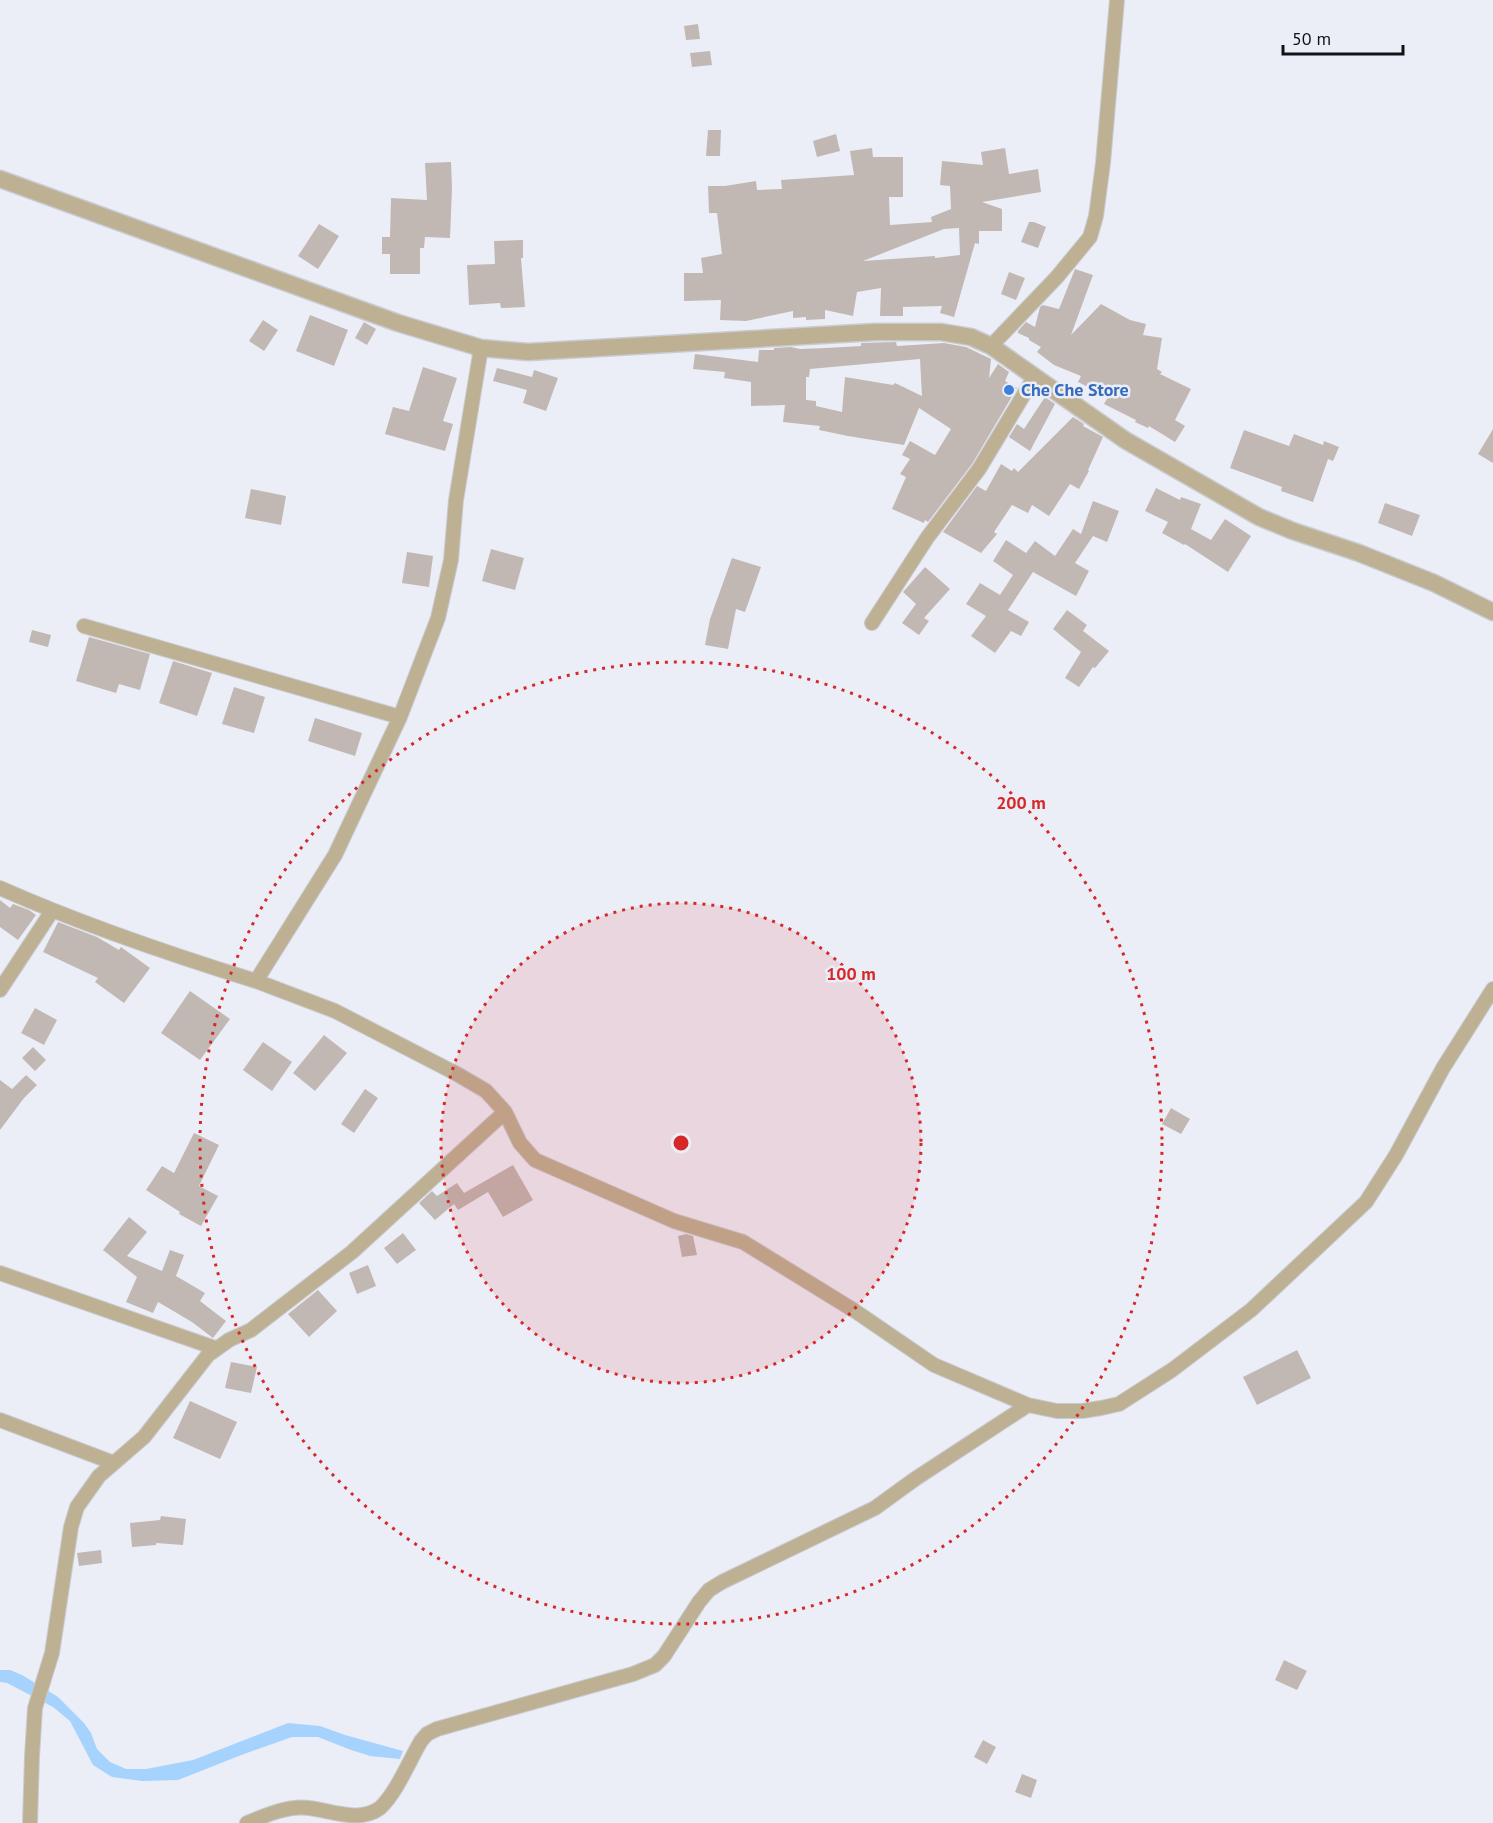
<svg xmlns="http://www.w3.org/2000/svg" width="1493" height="1823" viewBox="0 0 1493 1823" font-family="'PT Sans',sans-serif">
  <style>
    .water { fill: #a5d3fe }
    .building { fill: #c1b8b3; fill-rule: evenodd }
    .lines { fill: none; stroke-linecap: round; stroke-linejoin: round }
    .minor-casing { stroke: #c9cbd3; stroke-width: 16 }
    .tertiary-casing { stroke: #c9cbd3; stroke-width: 19 }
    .minor { stroke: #beb193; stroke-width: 14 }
    .tertiary { stroke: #beb193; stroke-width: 16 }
    .ring { fill: none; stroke: #d62828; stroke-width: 3; stroke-dasharray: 3 6 }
    .shop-dot { fill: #3f7fe0; stroke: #eceef7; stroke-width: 2 }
    .labels { text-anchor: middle; stroke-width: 5; stroke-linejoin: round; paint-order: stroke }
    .shop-label { font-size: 18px; font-weight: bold; fill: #366cbe; stroke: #eceef7; text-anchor: start }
    .centre { fill: #d62828; stroke: #eceef7; stroke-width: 3 }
    .ring-label { font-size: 18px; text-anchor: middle; font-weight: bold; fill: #d62828; stroke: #eceef7; stroke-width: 5; stroke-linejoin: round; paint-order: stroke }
  </style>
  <rect width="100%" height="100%" fill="#eceef7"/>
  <path class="water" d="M0,1670H10L22,1675L58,1697L84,1723L91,1733L97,1749L110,1762L126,1769H146L193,1760L288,1723L320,1726L345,1735L403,1751L400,1759L370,1756L351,1750L318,1737H292L244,1754L178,1780L142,1781L112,1777L93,1765L70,1721L53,1707L7,1683L0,1682Z"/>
  <path class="building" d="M698,24L700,39L686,40L684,26Z
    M710,51L712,65L692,67L690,53Z
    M708,130H721L720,156H706Z
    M836,134L840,151L817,157L813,141Z
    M872,148L873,157H903V197H889L890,225L932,222L931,217L951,209L950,186L940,185L942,161L983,165L981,152L1005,148L1009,174L1038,169L1041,192L982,202L1002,209V231H979V244L975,243L954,317L940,313L942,306L903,307V316H880L881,288L857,292L853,316L825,310V319L806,320V317L793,318V311L746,321L720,320L721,300L684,301V273H703L701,258L722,254L717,213H709L708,186H725L756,181L757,190L782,189L781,180L854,175L850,151ZM959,228L960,255L935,258V256L863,261L944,229Z
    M451,162L452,188L450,238L425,237L424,248H420V274H390V254H382V237H390L391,198L427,200L425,163Z
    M1029,222H1034L1046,227L1038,248L1021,242Z
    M319,224L339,236L318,269L298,256Z
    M523,240V258H521L525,307L501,308L500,303L469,305L467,265L495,264L494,241Z
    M1075,269L1093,275L1071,335L1101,304L1130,320L1146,324L1143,335L1162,338L1157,369L1162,372L1160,374L1191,389L1175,420L1185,426L1175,442L1149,426L1148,428L1135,422L1136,420L1104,404L1108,397L1078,382L1081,376L1054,365L1037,352L1041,347L1029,340V338L1018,333V331L1026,322L1035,327L1040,307L1043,305L1059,309Z
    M1009,272L1025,278L1016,300L1001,294Z
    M310,315L348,330L334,366L296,351Z
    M263,320L278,330L264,351L249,341Z
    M364,322L376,329L367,345L355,338Z
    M896,342L897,346L944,343L966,347L991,359L989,378L998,364L1009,372L1005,381L1017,388L972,464L928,522L925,520L924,523L892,509L906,477L900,474L910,459L902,455L910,441L935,455L951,429L919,408L904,445L848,436L819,430L820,426L783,422L785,405L751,406V382L724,378L725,372L693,369L695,354L758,362L759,350H774V348L791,347L800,349L826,348L861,346V343ZM920,359L922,396L895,383L893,385L845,377L842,412L816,406V401L806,400V377H809L810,369Z
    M423,367L457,378L443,421L453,424L445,451L385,434L393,407L409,411Z
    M497,368L532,377L534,370L558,378L546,411L523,403L527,390L493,381Z
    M1045,397L1055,404L1030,451L1009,437L1017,424L1024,429Z
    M1073,417L1084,424L1083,426L1103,437L1088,470L1089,471L1079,489L1070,484L1049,516L1032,505L1028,513L1012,505L994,532L997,534L981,553L943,532L977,486L986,491L1001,464L1012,471L1014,468L1018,472Z
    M1493,429V463L1478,454Z
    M1244,430L1289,446L1294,434L1323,445L1324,441L1339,447L1333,461L1328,459L1313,502L1281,491L1282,487L1230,468Z
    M1156,488L1180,500L1181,497L1201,504L1191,529L1211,540L1225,519L1251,536L1228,572L1185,544L1184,545L1162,533L1168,522L1145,511Z
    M251,489L286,496L281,525L245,518Z
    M1093,501L1119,511L1107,542L1093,536L1075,563L1089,571L1076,596L1033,572L1008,610L1029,622L1021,636L1011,631L995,653L971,636L986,616L966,604L980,583L1000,595L1013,575L993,561L1006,540L1026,553L1035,541L1055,556L1073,529L1081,534Z
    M1385,503L1420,515L1412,536L1378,523Z
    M491,549L524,558L515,590L482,581Z
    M407,552L433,556L429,587L402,583Z
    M732,558L761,567L745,612L736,609L728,649L705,645L710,619Z
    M925,567L950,589L924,618L929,621L919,635L902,623L916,604L903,592Z
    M1067,610L1087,625L1083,631L1109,651L1095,668L1093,667L1079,687L1065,678L1081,652L1053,629Z
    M32,630L51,635L48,647L29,642Z
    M89,637L150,654L140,690L119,684L116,693L76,681Z
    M173,661L212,673L197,716L159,703Z
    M234,687L265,697L254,733L222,724Z
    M315,718L362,733L355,756L308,741Z
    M0,900L10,908L13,904L29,910L36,915L18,940L0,927Z
    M58,922L97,937L119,950L121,947L150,968L124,1003L95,982L98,978L43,952Z
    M190,991L230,1019L200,1060L161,1033Z
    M35,1008L57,1020L44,1045L21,1033Z
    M324,1035L347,1053L315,1091L293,1073Z
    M263,1042L292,1062L272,1091L243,1070Z
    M33,1047L46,1060L35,1071L22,1058Z
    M26,1075L37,1085L24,1098L0,1130V1080L12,1089Z
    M365,1089L378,1098L354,1133L341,1124Z
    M1171,1108L1190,1119L1181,1134L1162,1124Z
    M194,1133L219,1145L199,1186L218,1196L201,1226L179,1214L180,1212L146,1190L162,1166L174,1173Z
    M513,1165L533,1200L503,1217L488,1192L458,1210L454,1204L435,1220L419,1203L432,1191L437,1196L457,1183L464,1193Z
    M129,1217L147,1232L127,1256L162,1271L170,1250L184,1255L176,1276L205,1293L200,1301L226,1321L213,1338L192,1322L158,1302L153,1313L126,1302L137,1277L103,1250Z
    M403,1233L416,1250L397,1264L384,1248Z
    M686,1234L693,1236L697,1255L682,1257L678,1236Z
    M368,1265L376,1286L357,1294L349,1273Z
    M318,1290L337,1311L309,1337L288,1314Z
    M1297,1350L1311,1378L1257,1405L1243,1377Z
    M231,1362L257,1367L251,1393L225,1388Z
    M190,1401L237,1422L220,1459L173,1438Z
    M161,1516L186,1519L183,1545L156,1543V1545L132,1547L130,1523L160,1520Z
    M101,1550L102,1563L79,1566L77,1553Z
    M1284,1660L1307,1671L1297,1690L1275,1680Z
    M983,1740L996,1747L987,1764L974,1757Z
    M1022,1774L1037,1780L1031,1798L1015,1792Z"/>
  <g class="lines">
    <defs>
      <path id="minor" d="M991,346L1057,277L1090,237L1096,216L1103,163L1117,0
        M872,623L927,538L979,469L1035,376
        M84,626L400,717
        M0,888C83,925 169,954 256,981L335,855L400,717L438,618L451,560L456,500L481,348
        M256,981L335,1011L457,1074L486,1091L505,1112L520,1143L535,1160L674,1221L743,1242L855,1311L934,1365L1028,1405L1057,1411H1082L1101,1408L1119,1404L1172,1370L1251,1310L1366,1202L1396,1155L1443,1068L1493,989
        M0,990L52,911
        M0,1273L215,1348
        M0,1420L114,1463
        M30,1823L32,1756L35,1708L52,1653L71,1527L77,1507L99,1476L144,1437L208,1355L229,1340L251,1330L352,1252L505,1112
        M247,1823C266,1815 289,1805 309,1808C333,1811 359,1823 380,1808C397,1792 409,1761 421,1741L427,1734L437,1729L633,1674L655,1665L664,1656L699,1602L709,1590L722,1582L875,1508L915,1479L1028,1405"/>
      <path id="tertiary" d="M0,179L398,323L481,348L528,352L875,332H941L971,337L991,346L1125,440L1259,517L1293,531L1359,553L1434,583L1493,612"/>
    </defs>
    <use href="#minor" class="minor-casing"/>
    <use href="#tertiary" class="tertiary-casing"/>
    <use href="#minor" class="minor"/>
    <use href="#tertiary" class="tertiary"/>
  </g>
  <circle cx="681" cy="1143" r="240" fill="#d62828" fill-opacity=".12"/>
  <g class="ring">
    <circle cx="681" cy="1143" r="240"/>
    <circle cx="681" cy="1143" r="481"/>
  </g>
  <circle class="shop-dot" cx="1009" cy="390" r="6"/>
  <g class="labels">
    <g class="shop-label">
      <text x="1021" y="396">Che Che Store</text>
    </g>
  </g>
  <circle cx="681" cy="1143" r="9" class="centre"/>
  <g class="ring-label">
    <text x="1021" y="809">200 m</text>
    <text x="851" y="980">100 m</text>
  </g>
  <path d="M1283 45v9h120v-9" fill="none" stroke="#121315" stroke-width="3"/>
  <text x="1292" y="45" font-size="18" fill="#121315" stroke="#eceef7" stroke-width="4.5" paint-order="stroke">50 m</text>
</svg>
